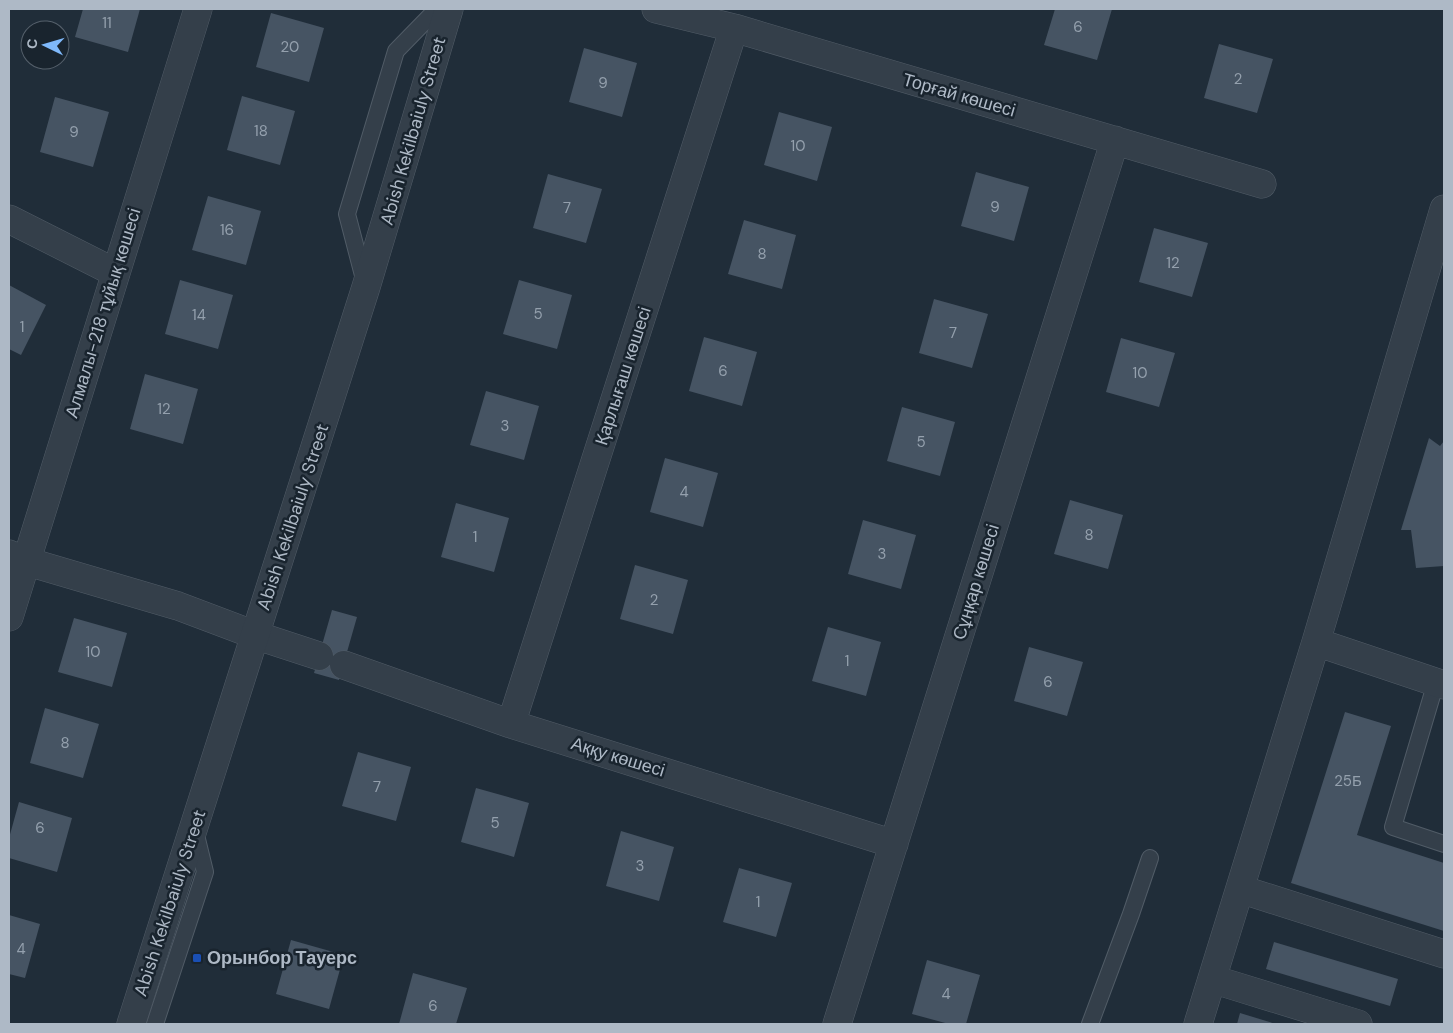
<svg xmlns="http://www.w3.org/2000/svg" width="1453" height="1033" viewBox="0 0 1453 1033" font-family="'DM Sans',sans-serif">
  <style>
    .building { fill: #465463 }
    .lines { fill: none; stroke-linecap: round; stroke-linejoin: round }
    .service-casing { stroke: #515c67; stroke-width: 18 }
    .minor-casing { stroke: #515c67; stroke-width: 29 }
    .tertiary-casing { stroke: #515c67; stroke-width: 29 }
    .service { stroke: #343f4a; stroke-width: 16 }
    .minor { stroke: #343f4a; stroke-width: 28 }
    .tertiary { stroke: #343f4a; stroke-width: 28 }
    .transit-dot { fill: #1a4fb4; stroke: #19242e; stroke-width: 2 }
    .labels { text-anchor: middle; stroke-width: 5; stroke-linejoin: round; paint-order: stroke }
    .number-label { font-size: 15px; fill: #94a0ad }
    .street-label { font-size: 18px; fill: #aeb9c6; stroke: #19242e }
    .poi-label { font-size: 18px; font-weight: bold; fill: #aeb9c6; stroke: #19242e; text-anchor: start }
  </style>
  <rect width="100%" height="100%" fill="#202d39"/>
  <path class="building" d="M83,9H140L128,52L75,37Z
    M1055,9H1112L1097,60L1044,45Z
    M271,13L324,28L309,82L256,67Z
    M1219,44L1273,59L1257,113L1204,98Z
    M584,48L637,63L622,117L569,102Z
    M242,96L295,111L280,165L227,150Z
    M55,97L109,112L93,167L40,152Z
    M779,112L832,127L817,181L764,165Z
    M976,172L1029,187L1014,241L961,226Z
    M548,174L602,189L586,243L533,228Z
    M208,196L261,211L246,265L192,250Z
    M744,220L796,235L782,289L728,274Z
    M1154,228L1208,243L1192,297L1139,282Z
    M180,280L233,295L218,349L165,334Z
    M519,280L572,295L557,349L503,334Z
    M9,285L46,305L21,355L9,349Z
    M934,299L988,314L972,368L919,353Z
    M704,337L757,352L742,406L689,391Z
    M1121,338L1175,353L1159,407L1106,392Z
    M145,374L198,389L183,444L130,429Z
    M486,391L539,406L524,460L470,445Z
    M902,407L955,422L940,476L887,461Z
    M1429,438L1440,446L1444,441V566L1416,568L1411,530H1401Z
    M665,458L718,473L703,527L650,512Z
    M1070,500L1123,515L1108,569L1054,554Z
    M456,503L509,518L494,572L441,557Z
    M863,520L916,535L901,589L848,574Z
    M635,565L688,580L673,634L620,619Z
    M332,610L357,617L339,680L314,673Z
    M74,618L127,633L112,687L58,672Z
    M828,627L881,642L866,696L812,681Z
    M1029,647L1083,662L1067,716L1014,701Z
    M45,708L99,724L83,778L30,763Z
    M1345,712L1391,726L1357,835L1444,863V931L1291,883Z
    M358,752L411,767L396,821L342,806Z
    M476,788L529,803L514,857L461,842Z
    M19,802L72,818L57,872L9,858V838Z
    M621,831L674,847L659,901L606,886Z
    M739,868L792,883L776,937L723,922Z
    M9,915L40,924L25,978L9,974Z
    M291,940L344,955L329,1009L276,994Z
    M1274,942L1398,979L1390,1006L1266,969Z
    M927,960L980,975L966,1024H949L912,1014Z
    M413,973L467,988L456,1024H399Z
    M1240,1013L1276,1024H1237Z"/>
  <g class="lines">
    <defs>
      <path id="service" d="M365,283L347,214L396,51L437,9
        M1436,682L1393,827L1444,844
        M155,1024L205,872L195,831
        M1090,1024L1131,914L1150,858"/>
      <path id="minor" d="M656,9L734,28L1262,184
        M9,219L116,273
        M9,554L25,561L178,606L255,635L319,656
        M9,617L198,9
        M1316,642L1444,209
        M344,665L511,724L894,844
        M511,724L734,28
        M1240,889L1444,954
        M1212,979L1358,1024
        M837,1024L1115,140
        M1198,1024L1316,642L1444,685"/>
      <path id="tertiary" d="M131,1024L366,287L449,9"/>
    </defs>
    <use href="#service" class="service-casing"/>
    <use href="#minor" class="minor-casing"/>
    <use href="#tertiary" class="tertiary-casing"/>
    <use href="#service" class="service"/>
    <use href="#minor" class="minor"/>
    <use href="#tertiary" class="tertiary"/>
  </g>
  <rect class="transit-dot" x="192" y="953" width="10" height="10" rx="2.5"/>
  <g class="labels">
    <g class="number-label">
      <text x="107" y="28">11</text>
      <text x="1078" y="32">6</text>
      <text x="290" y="52">20</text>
      <text x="1238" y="84">2</text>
      <text x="603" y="88">9</text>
      <text x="261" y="136">18</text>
      <text x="74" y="137">9</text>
      <text x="798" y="151">10</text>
      <text x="995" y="212">9</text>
      <text x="567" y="213">7</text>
      <text x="227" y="235">16</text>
      <text x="762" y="259">8</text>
      <text x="1173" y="268">12</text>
      <text x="538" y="319">5</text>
      <text x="199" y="320">14</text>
      <text x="22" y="332">1</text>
      <text x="953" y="338">7</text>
      <text x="723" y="376">6</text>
      <text x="1140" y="378">10</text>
      <text x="164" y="414">12</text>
      <text x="505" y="431">3</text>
      <text x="921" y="447">5</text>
      <text x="684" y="497">4</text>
      <text x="1089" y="540">8</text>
      <text x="475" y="542">1</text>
      <text x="882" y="559">3</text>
      <text x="654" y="605">2</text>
      <text x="93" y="657">10</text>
      <text x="847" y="666">1</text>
      <text x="1048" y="687">6</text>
      <text x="65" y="748">8</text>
      <text x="1348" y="786">25Б</text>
      <text x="377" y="792">7</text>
      <text x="495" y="828">5</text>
      <text x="40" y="833">6</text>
      <text x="640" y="871">3</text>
      <text x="758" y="907">1</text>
      <text x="21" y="954">4</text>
      <text x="946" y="999">4</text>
      <text x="433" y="1011">6</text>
    </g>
    <g class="street-label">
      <text transform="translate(959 95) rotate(16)" y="6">Торғай көшесі</text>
      <text transform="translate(413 131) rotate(-74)" y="6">Abish Kekilbaiuly Street</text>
      <text transform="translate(103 313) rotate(-73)" y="6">Алмалы-218 тұйық көшесі</text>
      <text transform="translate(623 376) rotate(-72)" y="6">Қарлығаш көшесі</text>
      <text transform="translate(293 517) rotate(-72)" y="6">Abish Kekilbaiuly Street</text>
      <text transform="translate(976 582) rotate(-73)" y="6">Сұңқар көшесі</text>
      <text transform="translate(618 757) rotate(17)" y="6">Аққу көшесі</text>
      <text transform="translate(170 903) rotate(-72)" y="6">Abish Kekilbaiuly Street</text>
    </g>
    <g class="poi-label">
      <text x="207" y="964">Орынбор Тауерс</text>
    </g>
  </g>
  <rect width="1453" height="1033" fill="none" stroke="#aeb9c6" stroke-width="20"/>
  <g transform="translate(45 45) rotate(275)"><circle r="24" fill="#19242e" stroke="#55606b"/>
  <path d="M0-4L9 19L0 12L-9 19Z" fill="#7fb9fb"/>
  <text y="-8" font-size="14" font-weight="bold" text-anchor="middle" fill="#aeb9c6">С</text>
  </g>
</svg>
